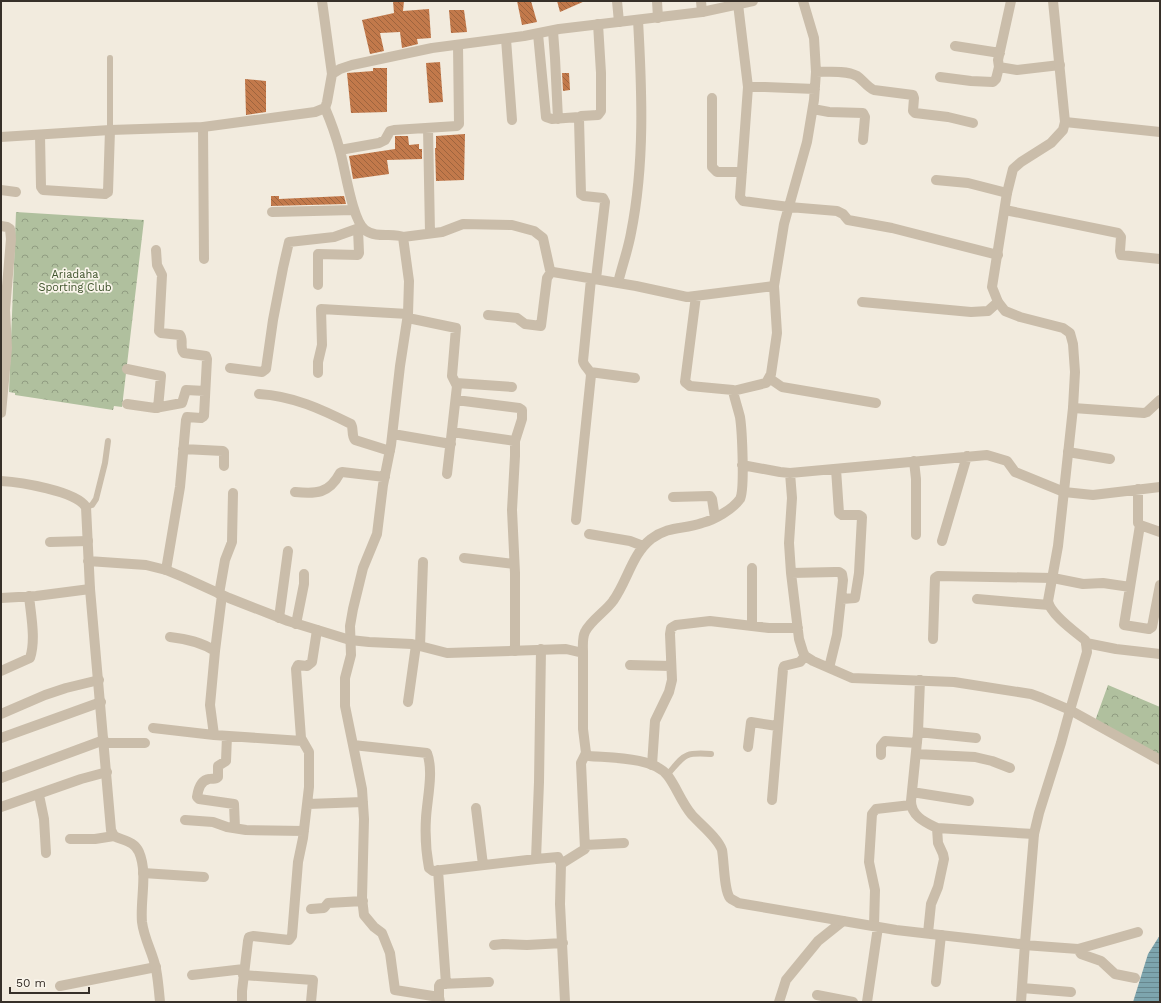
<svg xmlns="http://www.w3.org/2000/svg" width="1161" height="1003" viewBox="0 0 1161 1003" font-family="'Work Sans',sans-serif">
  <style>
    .forest { fill: url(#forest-crowns) }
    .water { fill: url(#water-rules) }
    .building { fill: url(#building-back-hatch) }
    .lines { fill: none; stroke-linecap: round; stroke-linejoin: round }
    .service { stroke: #cabdaa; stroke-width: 6 }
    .minor { stroke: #cabdaa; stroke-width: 10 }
    .tertiary { stroke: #cabdaa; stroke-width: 10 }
    .labels { text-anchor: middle; stroke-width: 3.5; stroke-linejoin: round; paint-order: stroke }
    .park-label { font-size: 11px; fill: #41552e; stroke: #f9f4ea }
  </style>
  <defs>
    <pattern id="forest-crowns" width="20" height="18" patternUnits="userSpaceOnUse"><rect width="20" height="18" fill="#b0c09e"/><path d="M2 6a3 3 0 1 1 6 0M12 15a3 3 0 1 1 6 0" fill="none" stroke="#909c81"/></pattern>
    <pattern id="water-rules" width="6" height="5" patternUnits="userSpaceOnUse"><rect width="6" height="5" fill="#7da5ae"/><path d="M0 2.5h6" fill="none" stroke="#67878e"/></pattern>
    <pattern id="building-back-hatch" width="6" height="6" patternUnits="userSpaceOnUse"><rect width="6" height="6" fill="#c2794b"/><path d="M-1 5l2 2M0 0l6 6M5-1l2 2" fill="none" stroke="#9e643e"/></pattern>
  </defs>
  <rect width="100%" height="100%" fill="#f2ebde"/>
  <path class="forest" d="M16,212L144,220L122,407L114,406L113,410L15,395V393L9,392Z
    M1108,685L1160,707V757L1095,721Z"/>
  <path class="water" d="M1160,935V1002H1133L1148,954Z"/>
  <path class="building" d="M393,1H404L403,11L429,9L431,38L417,39L418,44L402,48L400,32L380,33L384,51L370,54L362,20L394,13Z
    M517,1H531L537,22L522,25Z
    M557,1H585L560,12Z
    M449,10H464L467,32L451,33Z
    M440,62L443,102L429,103L426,63Z
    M373,68H387V112L351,113L347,73L373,71Z
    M562,73H569L570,90L563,91Z
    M245,79L266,81V112L246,115Z
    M465,134L464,180L436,181L435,148H436V136Z
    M395,136H408L409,145L419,144V149H422V159L387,160L389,174L353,179L349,156L395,149Z
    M271,196H279V199L344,196L346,204L271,206Z"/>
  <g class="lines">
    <path class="service" d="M110,130V58
      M86,507L92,505L96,499L105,463L108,441
      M667,775C685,755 683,752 711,754"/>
    <path class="minor" d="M322,1L332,74
      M617,1L619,22
      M657,1L658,18
      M701,1L702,12
      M1011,1L998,60L999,67L1017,70L1060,65
      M738,4L748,87L740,197L743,201L789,207L837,211L843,214L848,220L892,228L998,255
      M553,31L555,58L558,119
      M538,34L546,117L552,119L579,117
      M506,39L512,120
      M955,46L1000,53
      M816,72C828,72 846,70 857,76C863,80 867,87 874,90L913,95L914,98L913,111L915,113L948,117L973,123
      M940,77L971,81L993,82L996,79L999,67
      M748,87H765L815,89
      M712,98V167L717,172H742
      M325,108C331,122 336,136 340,151C345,167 352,220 365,230C377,239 393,232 403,237L409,281L408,314L400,366L391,445L383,485L377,534L363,568L353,609L350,626L351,655L345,678V706L362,789L364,819L362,898L364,915L374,927L382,933L390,953L395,990L439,997L440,1002
      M813,109L829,112L863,113L865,117L863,140
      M1065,122L1160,132
      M203,127L204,259
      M428,128L430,233
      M40,135L41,187L43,190L105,194L108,192L110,130
      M340,150L379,143L385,140L390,131L394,130L457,126L459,124L458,45
      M936,180L968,183L1007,193
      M1,190L16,192
      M1005,210L1118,233L1121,237L1120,251L1121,255L1160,259
      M272,212L354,210
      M1,226L7,227L10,229L11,239L5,310L7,348L1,413
      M403,237L442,232L463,224L512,225L534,231L543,238L550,270L553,272L636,286L687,297L774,286
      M156,250L157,265L162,275L159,331L161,333L180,335C184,340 179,348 184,353L206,356L207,359L204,416L201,418L187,417L186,420L180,487L166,570
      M596,279L605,202L603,198L584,196L581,194L579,119L581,116L598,115L601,111V73L598,24
      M618,283C622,266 628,250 631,233C645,163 642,91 638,20
      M318,285V254L358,255L359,253L358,229
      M696,296L685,382L690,386L733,390
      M862,302L971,312L988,311L998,302
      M488,315L517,318L525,324L541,326L547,278L551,272
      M408,318L456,328L452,376L457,386L447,474
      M230,368L262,372L266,369L273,320L283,268L289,242L334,237L362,227
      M127,369L161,376L158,408
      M590,372L635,378
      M318,373V362L322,345L321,309L408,314
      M769,378L782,387L876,403
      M456,383L512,387
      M259,394C293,396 321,409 351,424C354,429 351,435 355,440L390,451
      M456,400L519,408L522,410V419L515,441V456L512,510L515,573V651
      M127,404L155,408L182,403L186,390L205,391
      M1073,408L1144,413L1147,412L1160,400
      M452,432L515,441
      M393,434L451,444
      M183,449L223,451L224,452V466
      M1068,452L1110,459
      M914,461L916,479V535
      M742,465L780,472L790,473L987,455L1007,461L1015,472L1064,492L1093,495L1160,487
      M836,469L839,513L842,515H859L862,517L859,573L855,598L842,599
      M790,473L792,498L789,543L791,573L799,639L803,652L805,656L813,661L852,678L954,682L1031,694L1042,698L1070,710L1160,760
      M1138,489V523L1140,525L1160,532
      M295,492C316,494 329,494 340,473L342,472L385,477
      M673,497L710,496L712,499L715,518
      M576,520L591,375C590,369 584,367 583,361L591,279
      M1140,525L1124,625L1149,629L1152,627L1160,585
      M589,534L630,541L643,546
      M942,541L967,456
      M50,542L88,541
      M464,558L514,564
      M752,568V626
      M791,573L835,572H839L842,574L843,580L837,635L829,668
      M219,594L225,560L232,542L233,493
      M222,595L215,651L210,705L214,735L302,741
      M1,598L36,596L90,589
      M977,599L1049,605
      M279,618L288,551
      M296,624L304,584V574
      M170,637C187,639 201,642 215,651
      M933,639L935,578L938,576L1053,578L1083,584L1103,583L1130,587
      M1086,643L1116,649L1160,654
      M420,646L423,562
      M541,649L539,782L536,859L558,857L561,864
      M583,653C583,646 582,638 585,632C590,621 606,611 613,601C627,582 632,554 651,539C670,525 683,530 702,523C714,520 733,509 740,499C745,490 742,430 740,417C738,409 735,400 733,391L766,383L771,374L777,333L774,286L784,224L807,142L814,100L816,72L814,38L803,1
      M630,665L671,666
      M1,671L30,658C36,640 31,616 29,596
      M920,680L918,732L911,801C911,816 925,822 937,828L1034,834
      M408,702L416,645
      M1,714L45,695L66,688L99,680
      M153,728L214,735
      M918,732L976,738
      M227,736L226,761L218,766V777C215,780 213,778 209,779C201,780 198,790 197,797L199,799L234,804L235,828
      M1,738L101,702
      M104,743H145
      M353,745L427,753C434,771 427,799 426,818C425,834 426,852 429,868L433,871L536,859
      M748,747L751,722L777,726
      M916,754L975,757L992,761L1010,768
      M881,755V746L885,741L917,743
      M652,765L655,721L669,692L672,680L670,634L671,628L676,625L710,621L769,628H798
      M1,778L104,740
      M912,792L969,801
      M39,795L44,819L46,853
      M772,800L783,669L784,666L800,662L805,656
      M308,804L363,802
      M1,807L81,779L107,772
      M476,808L483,865
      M185,820L213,822L227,827L246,830L304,831
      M70,839H95L114,836
      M585,845L624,843
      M438,870L446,984
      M143,873L204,877
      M311,909L324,908L328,903L363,901
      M874,926L875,890L869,862L872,814L876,809L911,805
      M928,933L931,904L938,887L944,859L943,854L938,843L937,828
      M494,945L503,944L527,945L563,943
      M1024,945L1078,949L1138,932
      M1078,949L1081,954L1101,961L1115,974L1135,978
      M192,975L244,969
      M243,975L313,980L311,1002
      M936,982L941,935
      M60,986L156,967
      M1022,988L1071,992
      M817,995L853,1002
      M439,997V986L440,984L489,982
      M242,1002V991L248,941L249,937L253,936L289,940L292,936L298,862L303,838L309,787V752L301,738L296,669L298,665L307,666L312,662L317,630
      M565,1002L560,904L561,864L585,849L581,763L586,753
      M779,1002L786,980L818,941L843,921
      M1021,1002L1025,943"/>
    <path class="tertiary" d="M1,137L110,130L203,127L315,112L325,108L327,102L332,74L340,69L352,65L432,48L524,36L559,29L702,12L753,1
      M1,481C20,482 76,491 86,507L90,589L111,830L114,836C124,841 134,841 139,852C148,873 140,900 142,922C144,939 153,953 156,969C158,979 159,991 160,1002
      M88,561L146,565L166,570L183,577L229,598L288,621L350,640L369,642L412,644L447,653L566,649L583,653V729L586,753L589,756C611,758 654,757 668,776C677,788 681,802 692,815C700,824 718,838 722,850C724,860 724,891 730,898C732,900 736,901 738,903L896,930L1019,944L1025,943L1034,834L1039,813L1061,743L1070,710L1087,652L1086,643L1085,640C1074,631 1050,614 1048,601L1058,546L1073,408L1075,372L1073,344L1070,333L1063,328L1020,317L1005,311L998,302L992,287L1007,193L1013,169L1021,162L1051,143L1063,130L1065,122L1053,1
      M867,1002L878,927"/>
  </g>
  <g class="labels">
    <g class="park-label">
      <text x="75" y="278">Ariadaha<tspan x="75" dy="13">Sporting Club</tspan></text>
    </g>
  </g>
  <rect width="1161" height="1003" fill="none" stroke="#373029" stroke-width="4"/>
  <path d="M10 987v6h79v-6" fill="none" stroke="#373029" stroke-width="2"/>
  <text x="16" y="987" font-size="12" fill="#373029" stroke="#f9f4ea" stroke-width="3" paint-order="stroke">50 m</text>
</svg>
